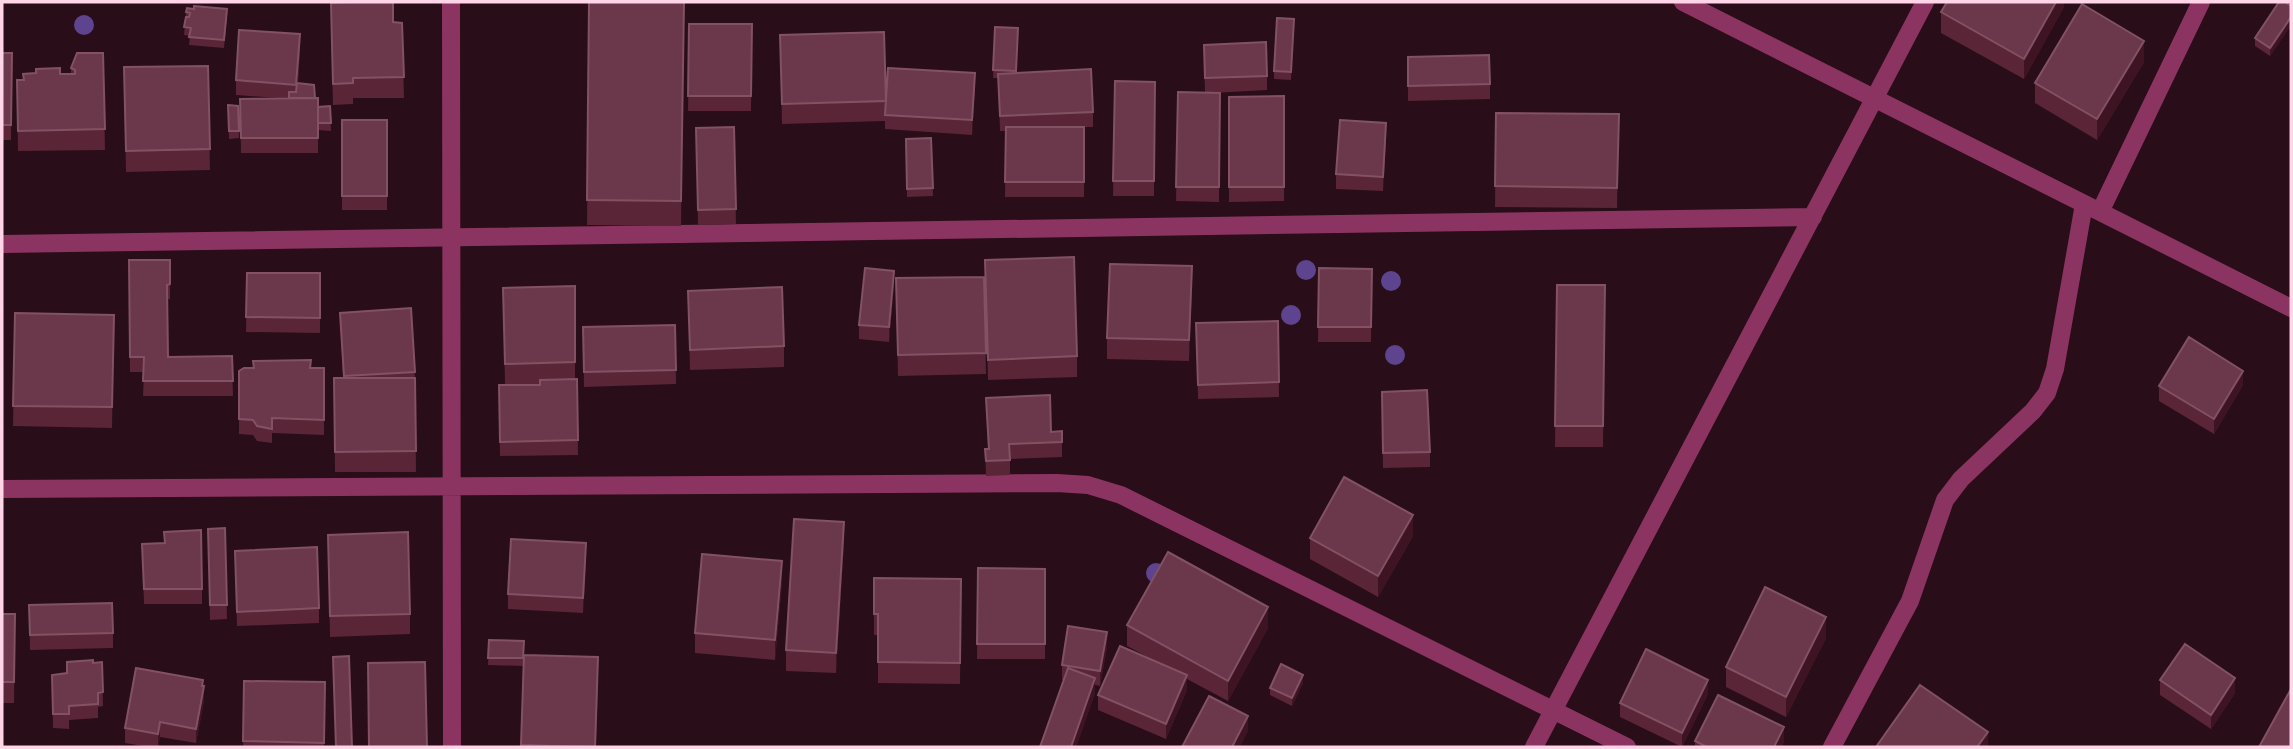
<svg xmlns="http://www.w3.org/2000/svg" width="2293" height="749" viewBox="0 0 2293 749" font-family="'Nunito Sans',sans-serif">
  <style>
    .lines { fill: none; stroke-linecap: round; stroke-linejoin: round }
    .minor { stroke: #8c3461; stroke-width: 18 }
    .tree { fill: #5e438e }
    .wall { fill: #592537 }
    .shaded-wall { fill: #3e1423 }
    .building { fill: #6a384a; stroke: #825163; stroke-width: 2 }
  </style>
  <rect width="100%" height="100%" fill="#290d18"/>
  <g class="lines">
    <path class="minor" d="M451,2L452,747
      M1683,2L2291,308
      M2100,212L2201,2
      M2,244L1813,217
      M2,489L1057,483L1088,485L1121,495L1627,747
      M1534,747L1925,2
      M1832,747L1910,601L1945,500L1961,479L2033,411L2047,393L2055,369L2084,204"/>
  </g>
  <g class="tree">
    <circle cx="84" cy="25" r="10"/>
    <circle cx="1306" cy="270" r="10"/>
    <circle cx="1391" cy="281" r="10"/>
    <circle cx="1291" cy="315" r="10"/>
    <circle cx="1395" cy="355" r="10"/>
    <circle cx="1156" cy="573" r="10"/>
  </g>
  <path class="wall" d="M589,2H684L681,226L587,225Z
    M2064,2V7L2024,79L1941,33V12Z
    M2291,6V25L2270,56L2255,46V38Z
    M186,12L227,17L224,48L189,45L190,36L184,35Z
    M1294,19L1291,80L1274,79V71Z
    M402,23L404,98H353V104L333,105L331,24Z
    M689,24H752L751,111H688Z
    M995,27L1018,28L1016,73L1093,112V127H1078H1084V197H1005L1006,131H1000L998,78H993Z
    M884,32L886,107L975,88L972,135L885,129V121L782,124L780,35Z
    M300,49L298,84L315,98H318V153H241L240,99L278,98L236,95V80Z
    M2,53H12L11,140H2Z
    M103,53L105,150L18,151L17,80H23L60,74H71V68Z
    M1408,57L1490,84V99L1408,101Z
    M1204,59L1267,76V90L1212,93H1220L1219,202L1176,201L1178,92H1205Z
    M2144,62L2097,140L2035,103V83Z
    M208,66L210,170L126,172L124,67Z
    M1115,81L1155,82L1154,196H1113Z
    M1284,96V201L1229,202V97Z
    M228,105L238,106L239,138L229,139Z
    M330,106L331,131L318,130V107Z
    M1496,113L1619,114L1617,208L1495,207Z
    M342,120H387V210H342Z
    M734,127L736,224L698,225L696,128Z
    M931,138L933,196L907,197L906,139Z
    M1386,138L1383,191L1336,189V174Z
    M129,260H170V299H167L168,357L232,356L233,396H143L144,372H130Z
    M985,260L1077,356V377L988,380Z
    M1319,268L1372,269L1371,342H1318Z
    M247,273H320V333L246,332Z
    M984,277L986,374L898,376L896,298Z
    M894,285L889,342L859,339V325Z
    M1557,285H1605L1603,447H1555Z
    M575,286V379H577L578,455L500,456L499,385L540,384L505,385L503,288Z
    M1192,287L1189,361L1107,359V338Z
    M688,291L784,346V367L690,370Z
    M411,308L415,378L416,472H335L334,378H343L340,313Z
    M15,313L114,315L112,428L13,426Z
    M1278,321L1279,397L1198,399L1196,323Z
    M675,325L676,384L584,387L583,327Z
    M253,361L311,368H324V435L272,433V443L257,441L253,435L239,434V371L253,368Z
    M2243,385L2214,434L2159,401V386Z
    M1382,392L1430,452V467L1383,468Z
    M986,398L1051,432L1062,431V457L1010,459V475L986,476L985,449H988Z
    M225,528L227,619L210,620L208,529Z
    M328,535L410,614V634L330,637Z
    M1413,536L1378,597L1310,559V538Z
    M844,542L836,673L786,671V650Z
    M142,544L202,589V604H144Z
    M235,551L319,608V623L237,626Z
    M586,558L583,613L508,609V594Z
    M978,568L1045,569V659H977Z
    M874,578L961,579L960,684L878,683V635H874Z
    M782,582L775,660L695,653V633Z
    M29,605L113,633V648L30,650Z
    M2,614H15L14,703H2Z
    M1127,625L1268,628L1228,701L1187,679V690L1166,739L1098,710V695L1153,660L1127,646Z
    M1826,638L1786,717L1726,687V667Z
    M489,640L524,655L598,677L596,747H521L523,666L488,665Z
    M1107,647L1100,686L1095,685V693L1076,747H1040L1064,680H1062V665Z
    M102,662L103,706L98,707V718L69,720V729L53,728L52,675L67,674L93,663Z
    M2160,680L2235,693L2211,729L2160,695Z
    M244,681L325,682L324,747H243Z
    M1303,683L1292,706L1270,695V688Z
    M203,686L204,701L196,743L160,737L158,747H149L125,743V728Z
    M1708,694L1682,747L1620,717V703Z
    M1695,741L1784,742L1781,747H1695Z"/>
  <path class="shaded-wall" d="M2056,2H2064V7L2024,79V59Z
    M2291,17V25L2270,56V48Z
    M300,34V49L296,100V85Z
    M2144,41V62L2097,140V119Z
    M975,73V88L972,135V120Z
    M1386,123V138L1383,191V177Z
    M1192,266V287L1189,361V340Z
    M894,271V285L889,342V327Z
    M2243,371V385L2214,434V419Z
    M1413,515V536L1378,597V576Z
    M844,522V542L836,673V653Z
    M586,543V558L583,613V598Z
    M782,561V582L775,660V640Z
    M1268,607V628L1228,701V681Z
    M1826,617V638L1786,717V697Z
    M1107,632V647L1100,686V671Z
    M1187,675V690L1166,739V724Z
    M1303,675V683L1292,706V698Z
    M1095,678V693L1076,747H1071Z
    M2235,678V693L2211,729V715Z
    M203,680L204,701L196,743V729Z
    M1708,680V694L1682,747V733Z
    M1248,716V731L1240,747H1232Z
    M160,722V737L158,747V734Z
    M1784,727V742L1781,747H1774Z
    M1988,732V747H1977Z"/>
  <path class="building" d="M357,2H393V22L402,23L404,77L353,78V83L333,84L331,3Z
    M589,2H684L681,201L587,200Z
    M1947,2H2056L2024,59L1941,12Z
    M2279,2H2285L2291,6V17L2270,48L2255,38Z
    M2082,4L2144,41L2097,119L2035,83Z
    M194,6L227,9L224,40L189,37L191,28L184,27L186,17H189L190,13L186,12L187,8L194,9Z
    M1277,18L1294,19L1291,72L1274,71Z
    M689,24H752L751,96H688Z
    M995,27L1018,28L1016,71L993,70Z
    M239,30L300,34L296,85L236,80Z
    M884,32L886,101L782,104L780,35Z
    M1266,42L1267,76L1205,78L1204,45Z
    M2,53H12L11,125H2Z
    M77,53H103L105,129L18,131L17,80H24L23,74L36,73V69L60,68V74H75V70L71,68Z
    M1489,55L1490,84L1408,86V57Z
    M208,66L210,149L126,151L124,67Z
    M888,68L975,73L972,120L885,115Z
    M1091,69L1093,112L1000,116L998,74Z
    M1115,81L1155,82L1154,181H1113Z
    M297,83L314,85L315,98H289V92H296Z
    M1178,92L1220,93L1219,187H1176Z
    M1284,96V187H1229V97Z
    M318,98V138H241L240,99Z
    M228,105L238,106L239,131H229Z
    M330,106L331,123H318V107Z
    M1496,113L1619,114L1617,188L1495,186Z
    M342,120H387V196H342Z
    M1340,120L1386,123L1383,177L1336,174Z
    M734,127L736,209L698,210L696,128Z
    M1006,127H1084V182H1005Z
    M931,138L933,188L907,189L906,139Z
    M1074,257L1077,356L988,360L985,260Z
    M129,260H170V284L167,285L168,357L232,356L233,381H143L144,357H130Z
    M1110,264L1192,266L1189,340L1107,338Z
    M865,268L894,271L889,327L859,325Z
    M1319,268L1372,269L1371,327H1318Z
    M247,273H320V318L246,317Z
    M984,277L986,353L898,355L896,278Z
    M1557,285H1605L1603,426H1555Z
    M575,286V362L505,364L503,288Z
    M782,287L784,346L690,350L688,291Z
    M411,308L415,372L344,376L340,313Z
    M15,313L114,315L112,407L13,406Z
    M1278,321L1279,382L1198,385L1196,323Z
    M675,325L676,370L584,372L583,327Z
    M2189,337L2243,371L2214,419L2159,386Z
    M311,360L310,368H324V420L272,418V429L257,426L253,420L239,419V371L244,368H254L253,361Z
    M334,378H415L416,451L335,452Z
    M577,379L578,440L500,442L499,385H540V380Z
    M1427,390L1430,452L1383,453L1382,392Z
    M1050,395L1051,432L1062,431V442L1009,444L1010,460L986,461L985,449H989L986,398Z
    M1344,477L1413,515L1378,576L1310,538Z
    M794,519L844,522L836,653L786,650Z
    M225,528L227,605H210L208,529Z
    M201,530L202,589H144L142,544L165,543L164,532Z
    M408,532L410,614L330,616L328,535Z
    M511,539L586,543L583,598L508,594Z
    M317,547L319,608L237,612L235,551Z
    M1168,552L1268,607L1228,681L1127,625Z
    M702,554L782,561L775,640L695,633Z
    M978,568L1045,569V644H977Z
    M874,578L961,579L960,663L878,662V614H874Z
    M1765,587L1826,617L1786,697L1726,667Z
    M112,603L113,633L30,635L29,605Z
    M2,614H15L14,682H2Z
    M1068,626L1107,632L1100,671L1062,665Z
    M489,640L524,641L523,658H488Z
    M2185,644L2235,678L2211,715L2160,680Z
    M1120,646L1187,675L1166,724L1098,695Z
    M1646,649L1708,680L1682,733L1620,703Z
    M524,655L598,657L595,747L521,745Z
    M349,656L352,747H336L333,657Z
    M93,660V663L102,662L103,692L98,693V704L69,706V714H53L52,675L67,673V662Z
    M425,662L427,747H369L368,663Z
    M1281,664L1303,675L1292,698L1270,688Z
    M136,668L203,680L202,686H204L196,729L160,722L158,734L125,728Z
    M1068,668L1095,678L1071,747H1040Z
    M244,681L325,682L324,743L243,741Z
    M1920,685L1988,732L1977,747H1876Z
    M2291,689V747H2259Z
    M1718,695L1784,727L1774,747H1707L1695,741Z
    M1209,696L1248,716L1232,747H1182Z"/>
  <rect width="2293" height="749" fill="none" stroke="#ffd5e7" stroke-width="7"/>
</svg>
